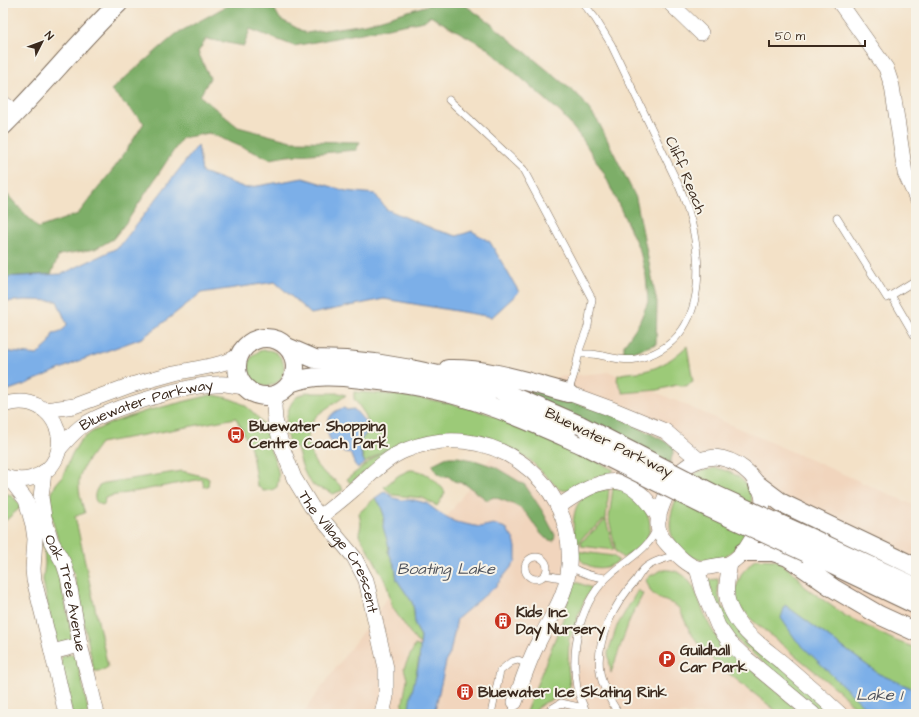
<svg xmlns="http://www.w3.org/2000/svg" width="919" height="717" viewBox="0 0 919 717" font-family="'Architects Daughter',sans-serif">
  <style>
    .built { fill: #f1d5bd }
    .green { fill: #9cca78; stroke: #6c7a4b }
    .forest { fill: #7dae68; stroke: #5c6c43 }
    .water { fill: #7bafe8; stroke: #5b6c83 }
    .lines { fill: none; stroke-linecap: round; stroke-linejoin: round }
    .service-casing { stroke: #7b6a59; stroke-width: 8 }
    .minor-casing { stroke: #7b6a59; stroke-width: 16 }
    .tertiary-casing { stroke: #7b6a59; stroke-width: 20 }
    .service { stroke: #fff; stroke-width: 7 }
    .minor { stroke: #fff; stroke-width: 15 }
    .tertiary { stroke: #fff; stroke-width: 18 }
    .tertiary-bridge-casing { stroke: #7b6a59; stroke-width: 20; stroke-linecap: butt }
    .tertiary-bridge { stroke: #fff; stroke-width: 18 }
    .labels { text-anchor: middle; stroke-width: 4; stroke-linejoin: round; paint-order: stroke }
    .street-label { font-size: 15px; fill: #3b2a1e; stroke: #f7f3e8 }
    .poi-label { font-size: 15px; font-weight: bold; fill: #3b2a1e; stroke: #f7f3e8; text-anchor: start }
    .water-label { font-size: 16px; font-style: italic; fill: #4e525b; stroke: #f7f3e8 }
  </style>
  <rect width="100%" height="100%" fill="#f7f3e8"/>
  <filter id="ink" filterUnits="userSpaceOnUse"><feTurbulence type="fractalNoise" baseFrequency=".025" numOctaves="2"/><feDisplacementMap in="SourceGraphic" scale="8" xChannelSelector="R" yChannelSelector="G"/><feConvolveMatrix kernelMatrix="1 2 1 2 8 2 1 2 1" color-interpolation-filters="sRGB"/></filter>
  <filter id="wash" filterUnits="userSpaceOnUse"><feTurbulence type="fractalNoise" baseFrequency=".012" numOctaves="4" result="noise"/><feDisplacementMap in="SourceGraphic" scale="16" xChannelSelector="R" yChannelSelector="G"/><feGaussianBlur stdDeviation="0.9" result="paint"/><feColorMatrix in="noise" values="0 0 0 0 0 0 0 0 0 0 0 0 0 0 0 0 0 1.4 0 .05"/><feComposite in="paint" operator="in"/></filter>
  <g filter="url(#wash)">
    <rect width="100%" height="100%" fill="#f3e1c7"/>
    <path class="built" d="M610,372L916,506V714H302L549,378Z"/>
    <path class="green" d="M687,346L693,382L686,386L676,385L658,390L623,393L617,380L618,375C626,372 635,373 644,371C661,368 675,357 687,346Z
      M248 368a18 18 0 1 1 36 0a18 18 0 1 1-36 0Z
      M309,392L312,393H340L346,395C328,410 303,415 309,445C311,453 313,462 319,468C326,476 338,480 343,490L333,494C328,489 322,490 316,487C305,482 300,459 297,448L290,446C284,431 284,406 298,396C301,394 306,393 309,392Z
      M354,392C400,394 446,400 489,414C532,428 573,449 614,470L609,475C606,476 603,476 600,476C588,479 570,495 559,489L531,461L496,441L464,434L430,435L401,445L350,483L347,479L386,449L365,463L364,461L359,443C361,439 365,437 367,433C372,421 360,407 354,399Z
      M211,395C222,396 234,399 244,405C254,411 271,431 272,443C272,444 271,448 270,449C276,464 281,471 277,487L272,490L263,491L257,485L251,448L236,418L100,443C79,472 73,477 85,513L75,516L108,667L101,671H94L74,573L60,546L54,526L50,508L51,495L56,484L63,476L72,454L80,441L92,432L111,423L146,411Z
      M716,468C749,475 759,495 747,526C745,532 742,540 738,545C728,558 708,565 692,557C683,552 676,546 672,536C665,518 679,486 693,475C700,470 708,470 716,468Z
      M410,470C426,470 434,479 444,490L445,493L437,506L423,498L393,495L384,487L399,475Z
      M182,471L206,477L209,479L208,486L204,487L202,479L111,496L105,498L104,505C93,504 93,495 98,487L105,483Z
      M613,487C618,489 626,489 630,493C645,503 657,524 645,541C639,548 631,553 623,558L616,552L609,519Z
      M609,489L606,518L582,538L578,546L575,547C573,528 569,502 591,493C596,490 604,490 609,489Z
      M3,493L11,495L22,506L3,523Z
      M375,498L380,504L384,515L383,521L389,547L388,551L395,566L397,580L412,602L414,610L415,626L421,636L420,644L416,641L392,607L387,585L373,558L359,535L361,524L359,513Z
      M606,520L614,550L581,546L582,541Z
      M40,533L59,574L74,644L61,647L54,639L43,580L45,563L44,550Z
      M575,551L613,556L619,561C604,572 583,570 575,551Z
      M755,559L777,560L796,575L804,586L844,615L896,641L916,648V690L879,674L785,605L873,714H861L840,692L752,620L737,604L735,590L742,573Z
      M662,570C694,567 697,600 708,622C710,627 713,631 716,636L794,707L797,714H780L718,665L705,652L690,632L679,608L673,604L658,598L651,592L646,580L650,576Z
      M718,579V593L722,607L831,714H823L736,639L724,625L717,608L708,580Z
      M573,581L592,588L585,599L578,615L575,629L569,639L568,666L571,697C557,697 540,701 533,714H525L563,619Z
      M638,590L643,594L630,619L611,673L608,653L617,626Z
      M415,645L421,647L409,714H401L407,679L404,668Z
      M73,654L76,658L78,664L89,714H72L61,663L62,656Z"/>
    <path class="forest" d="M232,3H271L280,19L306,33L365,24L435,3H462L490,23L580,97L599,123L636,198L657,303L656,344L624,355V345L639,323L648,302L646,276L640,251L604,173L583,140L561,113L486,47L430,16L424,21L294,46L250,29L244,46L206,39L198,52L210,78L200,96L238,127L291,141L360,142L356,150L287,156L270,159L209,133L182,138L128,220L113,239L95,249L59,255L51,274L3,277V190L38,228L78,214L118,163L144,123L111,90L176,34Z
      M502,380L616,415L675,447L670,463L500,383Z
      M447,457H458L477,461L495,467L525,485L543,512L555,535L554,541C538,540 533,516 520,508C512,503 502,500 494,497L487,500L465,484L454,481L448,476L442,477L434,469L433,464Z"/>
    <path class="water" d="M198,145L202,172L246,188L303,178L346,191L375,194L386,209L436,230L457,236L472,231L490,242L519,292L492,317L384,299L311,314L275,282L201,293L159,326L142,338L79,361L26,384L3,392V351L37,355L49,344L53,333C60,332 65,330 67,324L57,301L26,300L3,302V277L62,274L119,247Z
      M344,408L347,410L354,409L369,426L366,433L359,443L362,457L365,463L358,468L355,465L350,453C344,452 337,451 333,446C331,443 330,440 329,437C323,423 330,411 344,408Z
      M385,491L394,498L402,500H414L426,503L441,514L456,522L480,527L493,524L506,528L514,540L516,547V561L496,586L457,619L450,653L448,658H447L434,714H409L410,700L419,662L421,636L415,626L414,610L412,602L397,580L395,566L388,551L389,547L383,527L384,515L380,504L375,498Z
      M785,605L879,674L916,690V714H872L796,640L781,618Z"/>
  </g>
  <g filter="url(#ink)">
    <g class="lines">
      <defs>
        <path id="service" d="M449,100L523,169L592,299L588,326L580,348L575,371L568,393
          M837,218L887,298L916,280
          M891,295L916,338
          M579,354C583,354 587,354 591,354C606,355 621,362 636,359C716,342 704,242 679,186L611,44L595,18L583,3
          M525 568a11 11 0 1 1 22 0a11 11 0 1 1-22 0Z
          M569,566C581,573 592,577 606,578
          M545,575L567,579
          M491,714L500,671L511,662L518,660L528,664
          M512,714L515,702
          M543,714L561,703L579,707L585,712
          M587,714C584,706 579,697 577,688C570,648 580,600 612,573C628,559 649,549 657,528
          M619,714C611,702 602,687 600,672C595,639 615,603 636,580C639,576 641,571 645,568C654,561 666,558 677,555"/>
        <g id="minor">
          <path d="M670,3L701,33"/>
          <path d="M840,3L886,68L892,86L905,173L916,197"/>
          <path d="M3,103L16,113"/>
          <path d="M568,393L609,408L665,431L699,460"/>
          <path id="s1" d="M276,395L274,406L275,420L282,447L294,478L311,506L354,557L366,580L386,668V697L382,714"/>
          <path d="M3,405C60,386 81,463 32,478C23,481 14,480 5,477"/>
          <path d="M45,410L74,406L131,385L175,373L215,365L226,362L239,356"/>
          <path id="s2" d="M59,449C67,440 75,430 85,424C113,407 195,382 226,384C232,385 238,386 244,387"/>
          <path d="M715,457C736,459 756,474 762,495C765,506 759,519 755,530C751,542 742,556 730,563C726,565 720,565 715,566C710,567 702,569 697,568C689,566 678,556 673,550C666,543 658,535 658,525C657,516 662,506 665,498C676,473 685,460 715,457Z"/>
          <path id="s3" d="M44,472L41,497L44,517L51,541L64,564L68,577L80,645L88,676L97,714"/>
          <path d="M3,480L10,479L26,500L33,525L35,539L33,569L34,580L52,652L66,714"/>
          <path d="M558,507C601,477 628,465 659,518"/>
          <path d="M320,517C331,508 343,499 353,490C370,476 385,458 406,450C487,417 575,477 569,565C567,596 551,616 538,643C528,662 522,682 515,702"/>
          <path d="M730,563C728,576 724,592 729,605C739,632 764,647 785,665C804,681 822,697 840,714"/>
          <path d="M697,568L703,590L718,626L730,643L747,659L813,714"/>
          <path d="M52,652L80,645"/>
        </g>
        <path id="tertiary" d="M3,126C43,87 78,42 119,3
          M237 367a29 29 0 1 1 58 0a29 29 0 1 1-58 0Z
          M287,347L315,359L346,360L375,363L411,369L462,380L499,390L580,425
          M448,369C489,368 528,382 568,393
          M290,383C313,374 338,376 362,379C394,382 427,387 458,396C501,408 542,427 583,445
          M758,485L782,503L916,567
          M813,539L916,587
          M743,552H773L788,557L833,588L879,615L916,632
          M807,553L916,605"/>
      </defs>
      <use href="#service" class="service-casing"/>
      <use href="#minor" class="minor-casing"/>
      <use href="#tertiary" class="tertiary-casing"/>
      <use href="#service" class="service"/>
      <use href="#minor" class="minor"/>
      <use href="#tertiary" class="tertiary"/>
      <defs>
        <path id="tertiary-bridge" d="M580,425L716,495L813,539
          M583,445L709,508L807,553"/>
      </defs>
      <use href="#tertiary-bridge" class="tertiary-bridge-casing"/>
      <use href="#tertiary-bridge" class="tertiary-bridge"/>
    </g>
  </g>
  <defs>
    <symbol id="bus-disc" viewBox="-11 -11 22 22"><circle r="9.5" fill="#c8321e" stroke="#f7f3e8"/><path d="M-5-6H5V4H4V6H2V4H-2V6H-4V4H-5ZM-3.5-4V0h7V-4ZM-3.5 1.2v1.5H-2V1.2ZM2 1.2v1.5H3.5V1.2Z" fill="#fff"/></symbol>
    <symbol id="building-disc" viewBox="-11 -11 22 22"><circle r="9.5" fill="#c8321e" stroke="#f7f3e8"/><path d="M-4-6H4V6H1V3H-1V6H-4ZM-2.5-4.3h1.7v1.8h-1.7ZM.8-4.3h1.7v1.8H.8ZM-2.5-1h1.7V.8h-1.7ZM.8-1h1.7V.8H.8Z" fill="#fff"/></symbol>
    <symbol id="parking-disc" viewBox="-11 -11 22 22"><circle r="9.5" fill="#c8321e" stroke="#f7f3e8"/><path d="M-3.5-5.5H1a3.5 3.5 0 0 1 0 7H-1V5.5H-3.5ZM-1-3.4V-.6H.8a1.4 1.4 0 0 0 0-2.8Z" fill="#fff"/></symbol>
  </defs>
  <g fill-rule="evenodd">
    <use href="#bus-disc" x="226" y="425" width="20" height="20"/>
    <use href="#building-disc" x="493" y="611" width="20" height="20"/>
    <use href="#parking-disc" x="657" y="649" width="20" height="20"/>
    <use href="#building-disc" x="455" y="682" width="20" height="20"/>
  </g>
  <g class="labels">
    <g class="street-label">
      <text transform="translate(686 175) rotate(67)" y="5">Cliff Reach</text>
      <text dy="5" stroke="none"><textPath href="#s2" startOffset="101">Bluewater Parkway</textPath></text>
      <text transform="translate(609 442) rotate(26)" y="5">Bluewater Parkway</text>
      <text dy="5" stroke="none"><textPath href="#s1" startOffset="174">The Village Crescent</textPath></text>
      <text dy="5" stroke="none"><textPath href="#s3" startOffset="125">Oak Tree Avenue</textPath></text>
    </g>
    <g class="poi-label">
      <text x="249" y="431">Bluewater Shopping<tspan x="249" dy="17">Centre Coach Park</tspan></text>
      <text x="516" y="617">Kids Inc<tspan x="516" dy="17">Day Nursery</tspan></text>
      <text x="680" y="655">Guildhall<tspan x="680" dy="17">Car Park</tspan></text>
      <text x="478" y="697">Bluewater Ice Skating Rink</text>
    </g>
    <g class="water-label">
      <text x="446" y="574">Boating Lake</text>
      <text x="879" y="700">Lake 1</text>
    </g>
  </g>
  <rect width="919" height="717" fill="none" stroke="#f7f3e8" stroke-width="16"/>
  <g transform="translate(42 42) rotate(48)" stroke="#f7f3e8" stroke-width="3" paint-order="stroke">
  <path d="M0-3L7 15L0 10L-7 15Z" fill="#3b2a1e"/>
  <text y="-6" font-size="11" font-weight="bold" text-anchor="middle" fill="#3b2a1e">N</text>
  </g>
  <path d="M769 40v6h96v-6" fill="none" stroke="#3b2a1e" stroke-width="2"/>
  <text x="775" y="40" font-size="12" fill="#3b2a1e" stroke="#f7f3e8" stroke-width="3" paint-order="stroke">50 m</text>
</svg>
